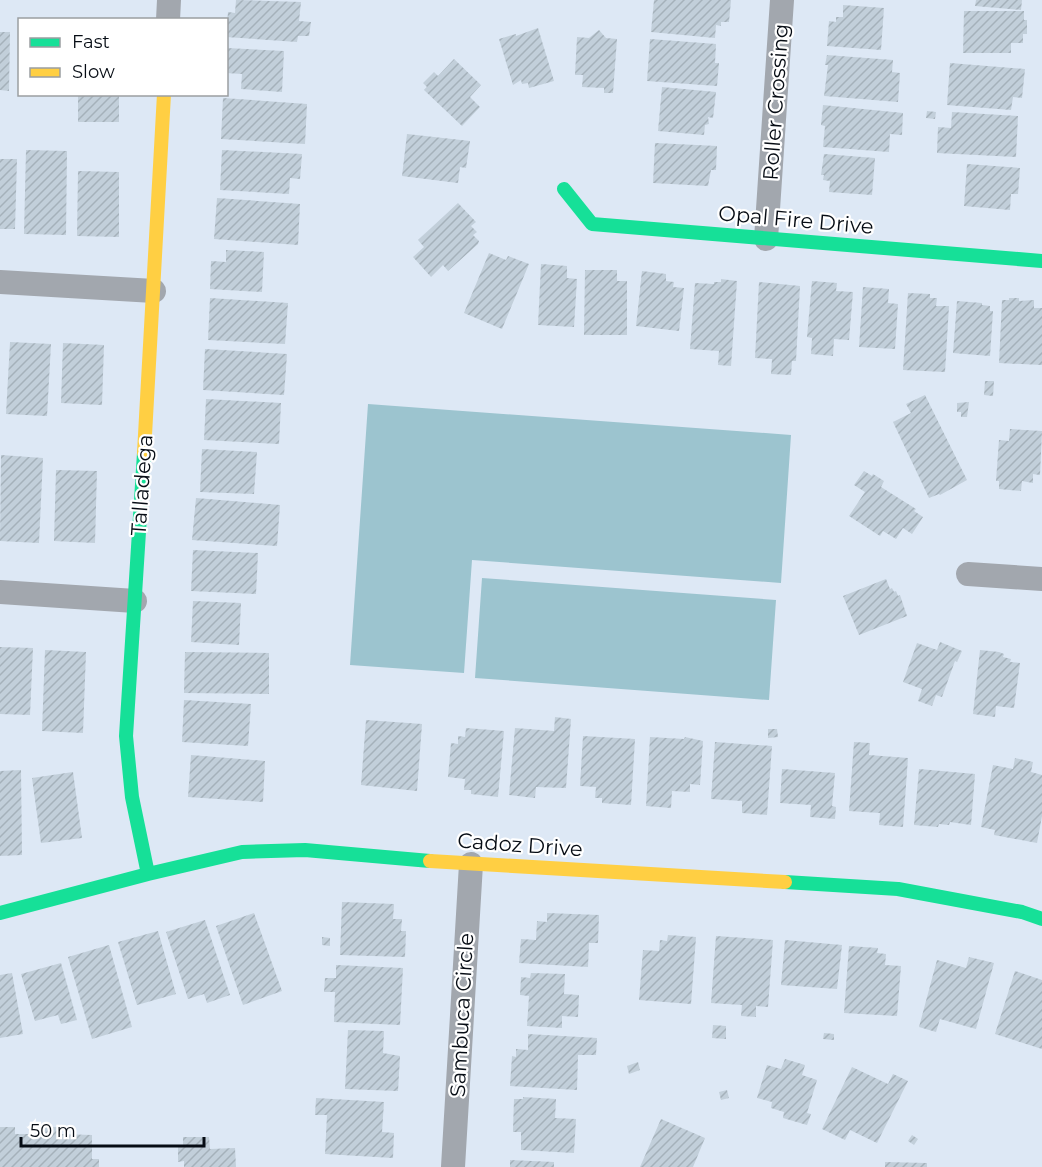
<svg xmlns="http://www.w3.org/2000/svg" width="1042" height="1167" viewBox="0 0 1042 1167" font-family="Montserrat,sans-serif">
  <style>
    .water { fill: #9cc4cf }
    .building { fill: url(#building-hatch) }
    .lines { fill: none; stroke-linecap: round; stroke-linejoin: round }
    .street { stroke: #a2a7ae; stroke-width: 24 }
    .fast { stroke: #16e098; stroke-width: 14 }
    .slow { stroke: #ffcf43; stroke-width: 14 }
    .labels { text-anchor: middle; stroke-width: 4.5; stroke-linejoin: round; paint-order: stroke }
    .street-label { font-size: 21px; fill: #060c14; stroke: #fff }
  </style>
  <defs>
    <pattern id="building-hatch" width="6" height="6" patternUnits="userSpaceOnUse" patternTransform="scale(1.5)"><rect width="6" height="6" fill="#c2cfda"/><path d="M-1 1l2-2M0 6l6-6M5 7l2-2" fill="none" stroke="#a5b1ba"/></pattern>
  </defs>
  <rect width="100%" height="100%" fill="#dde8f5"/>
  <path class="water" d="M368,404L791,435L781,583L472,560L464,673L350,665Z
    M482,578L776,600L769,700L475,678Z"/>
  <path class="building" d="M236,0L301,2L299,21L311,22L309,36H298L297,42L226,37L228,12L235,13Z
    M654,0H731L729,22H721V26L716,25L715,38L651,32Z
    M976,0H1022L1021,10L975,6Z
    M843,5L884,8L881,50L827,46L829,21L836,22V17H843Z
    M964,11H1024V20H1027V34H1023V43H1011V53H963Z
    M538,28L554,81L529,88L528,83L522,84L521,80L513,85L499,39L516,34V36Z
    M599,30L606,38L617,39L613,93H604V88L582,87L583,75H575L577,37L589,38Z
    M0,32H10L9,91L0,90Z
    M650,39L716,44L715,63H719L717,86L647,81Z
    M227,48L284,51L282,92L241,89L242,74L226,73Z
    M827,55L893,60L892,72L900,73L898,102L824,96L828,65H825Z
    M454,59L481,85L470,97L480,107L462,126L424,90L427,87L423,83L434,72L438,76Z
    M950,63L1025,69L1022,98L1013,97L1011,110L947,105Z
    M662,87L716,92L713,118L708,117L709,124L705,125L704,135L658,131Z
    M78,94H119V122H78Z
    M223,98L307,104L305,144L221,139Z
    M823,105L903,113L902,135L890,134L889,152L823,147L825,126L821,125Z
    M927,111L936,112L935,119L926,118Z
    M952,112L1018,116L1016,157L937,153L938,127L951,128Z
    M407,134L470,141L466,168L460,167L458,183L402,176Z
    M655,143L717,146L716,170H711L708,186L653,183Z
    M26,150L67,151L66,235L24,234Z
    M222,150L302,154L300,179L290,178L289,194L220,190Z
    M824,154L875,158L872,195L829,192L830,181L823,180L824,175H821Z
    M0,159H17L15,229H0Z
    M967,164L1020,168L1018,194H1011L1010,210L964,206Z
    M78,171L119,172V237L77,236Z
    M217,198L300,204L298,245L214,239Z
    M458,203L476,222L471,226L477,232L473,235L479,241L478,244L448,271L443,265L431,277L413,257L424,247L418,240Z
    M226,250L264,252L262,292L210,289L211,261L226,262Z
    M489,253L506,260L508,256L529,264L502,329L464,313Z
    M541,264L567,266V278L577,279L574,327L538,325Z
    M585,270H617V281H627V335H584Z
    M642,271L666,274V281L674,282L673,287L684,288L679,331L636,326Z
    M721,279L737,281L731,366L718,365L719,351L690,349L695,283L714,284V282H721Z
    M812,281L837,283L836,291L853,292L849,340L834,339L833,356L811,354L812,338L807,337Z
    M759,282L800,286L796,361H792L791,375L771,374L772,359L755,358Z
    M863,287L889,289L888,303L898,304L895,349L859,347Z
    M908,293L930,294V298H937L936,306H949L945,372L903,370Z
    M210,298L288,303L285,344L208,340Z
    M1009,298H1019V301L1034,300V308H1042V365L999,363L1002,300H1009Z
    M957,301L982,303V305L990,306V311H993L990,356L953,353Z
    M10,342L51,344L47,416L6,414Z
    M63,343L104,345L102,405L61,403Z
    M205,349L287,354L284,395L203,390Z
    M985,381H994L993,396L984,395Z
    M925,395L967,480L940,495L939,494L929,498L893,422L911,413L906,404Z
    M206,399L281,403L279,444L204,440Z
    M969,402L967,417H961V412H957V403Z
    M1010,429L1042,431L1040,475L1033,474V483L1022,481L1021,491L999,489V481H996L999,440L1009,441Z
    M202,449L257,452L254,494L200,492Z
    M1,455L43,458L39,543L0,541Z
    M56,470L97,471L95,543L54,541Z
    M864,471L872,476L873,474L884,481L881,487L916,509L914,511L923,517L912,534L903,528L896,539L883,531L880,536L849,516L865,492L854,485Z
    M196,498L280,505L277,546L192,540Z
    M193,550L258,553L256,594L191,591Z
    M886,579L890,589L892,588L894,592L896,591L898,596L900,595L907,616L859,635L843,596Z
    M193,601L241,603L239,645L191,642Z
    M940,642L962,651L957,662L955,661L942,697L936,695L932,706L918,701L922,689L903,682L917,643L937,650Z
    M0,647L33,648L30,715L0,714Z
    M45,650L86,652L83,733L42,731Z
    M980,650L999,652L1004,654L1003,657L1011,659L1010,662L1020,663L1014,708L996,706L995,717L973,714Z
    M185,652L269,653V694L184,693Z
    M184,700L251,704L248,746L182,742Z
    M555,717L571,719L566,788L536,787L535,798L509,795L515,728L554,731Z
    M366,720L422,724L417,791L361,785Z
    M466,728L504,731L498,797L471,794V790H464L465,779L448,777L451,743L458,744V736L465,737Z
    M768,729H777L778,737L768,738Z
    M583,736L635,739L631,805L602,803V798H595L596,787L580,786Z
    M650,737L684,739L685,737L703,741L700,785L690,784V792L672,791L671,808L646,806Z
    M715,742L772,746L767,815L742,813V801L711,799Z
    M854,742L870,743L869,755L908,758L903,827L879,825L880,813L849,811Z
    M191,755L265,761L263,802L188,797Z
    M1015,758L1033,762L1031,772L1042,775V816L1037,843L994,835L995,830L981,827L993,765L1013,769Z
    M782,769L835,773L832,806L836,807L835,819L810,817L811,805L780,803Z
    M919,769L975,774L971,825L950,822L949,825L939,824L938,827L914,825Z
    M21,770L22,855L0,856V771Z
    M73,772L82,838L41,843L32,778Z
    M342,902L394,904L393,919H402L401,931H406L405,957L340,955Z
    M254,913L282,991L243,1005L216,926Z
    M547,913L599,915L598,943H589L588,967L519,963L521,939L536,940L537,921L547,922Z
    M205,920L230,995L207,1003L204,994L188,999L166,932Z
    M158,931L176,994L137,1005L118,942Z
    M668,935L696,937L691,1004L639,1000L643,950L659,951L660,940L667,941Z
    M716,936L773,940L768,1007L756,1006V1017L741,1016L742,1005L711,1003Z
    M322,937L330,938V946L322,945Z
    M785,940L842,945L837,989L781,985Z
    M109,945L132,1027L92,1039L68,957Z
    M849,946L878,948L877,953L886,954L885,965L901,966L897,1016L844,1013Z
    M969,957L994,963L976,1029L940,1019L936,1032L919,1027L937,960L966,968Z
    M61,963L77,1020L61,1024L58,1015L35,1021L21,974Z
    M336,965L403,968L400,1025L334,1022L335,992H324L325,978H336Z
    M1015,971L1042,980V1049L995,1034Z
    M12,973L23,1034L0,1038V975Z
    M531,973L565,974L564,994L579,995L578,1017L562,1016V1028L527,1026L529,996L520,995L521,977L530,978Z
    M713,1025L726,1026V1039L712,1038Z
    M348,1030L384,1031L383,1053L400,1056L398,1091L345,1089Z
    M824,1033L834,1034V1040L823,1039Z
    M528,1034L597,1038L596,1055H578L577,1090L510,1086L512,1056L516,1057V1049L528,1050Z
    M785,1059L805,1065L802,1075L817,1080L807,1113L811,1114L807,1125L783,1118L784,1112L771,1108L772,1102L757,1098L767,1065L781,1069Z
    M638,1062L640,1070L629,1074L627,1066Z
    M852,1067L888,1084L893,1074L908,1081L877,1143L850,1130L845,1140L822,1129Z
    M727,1090L729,1098L721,1100L719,1092Z
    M523,1097L556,1099L555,1118L576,1119L574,1153L521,1150V1132H513V1130L514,1099H523Z
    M316,1098L384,1102L382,1132L394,1133L393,1158L325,1154L327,1115H315Z
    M661,1119L705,1138L693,1167H640Z
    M0,1127H15V1134H41V1127H61V1134L92,1135V1159H99V1167H0Z
    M912,1135L918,1139L914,1145L908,1141Z
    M183,1137H209L210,1149L235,1148L236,1167H184V1161L178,1162V1145H183Z
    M510,1160L554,1162V1167H510Z
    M885,1162L927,1163V1167H885Z"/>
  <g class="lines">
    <path class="street" d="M168,20L169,0
      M766,239L782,0
      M0,282L154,291
      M968,574L1042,579
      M0,592L135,601
      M453,1167L471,864"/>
    <path class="fast" d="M564,189L592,224L1042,261
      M144,453L126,736L132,797L148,874
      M785,882L898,889L1022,912L1042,919
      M0,913L148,874L242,852L305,850L430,861"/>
    <path class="slow" d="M144,453L164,94
      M430,861L785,882"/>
  </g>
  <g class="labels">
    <g class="street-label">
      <text transform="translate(776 102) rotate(-86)" y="7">Roller Crossing</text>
      <text transform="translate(796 220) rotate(5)" y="7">Opal Fire Drive</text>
      <text transform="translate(142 485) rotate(-86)" y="7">Talladega</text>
      <text transform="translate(520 845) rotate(4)" y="7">Cadoz Drive</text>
      <text transform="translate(462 1015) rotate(-87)" y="7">Sambuca Circle</text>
    </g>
  </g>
  <rect x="18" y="18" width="210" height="78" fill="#ffffff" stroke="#9b9ea1" stroke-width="1.5"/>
  <rect x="30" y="38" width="30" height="9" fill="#16e098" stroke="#9b9ea1" stroke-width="1.5"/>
  <text x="72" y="48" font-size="18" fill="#060c14">Fast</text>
  <rect x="30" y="68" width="30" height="9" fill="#ffcf43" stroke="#9b9ea1" stroke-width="1.5"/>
  <text x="72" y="78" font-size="18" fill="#060c14">Slow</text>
  <path d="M21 1137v9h183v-9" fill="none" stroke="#060c14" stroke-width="3"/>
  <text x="30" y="1137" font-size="18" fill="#060c14" stroke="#ffffff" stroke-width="4.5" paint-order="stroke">50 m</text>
</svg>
